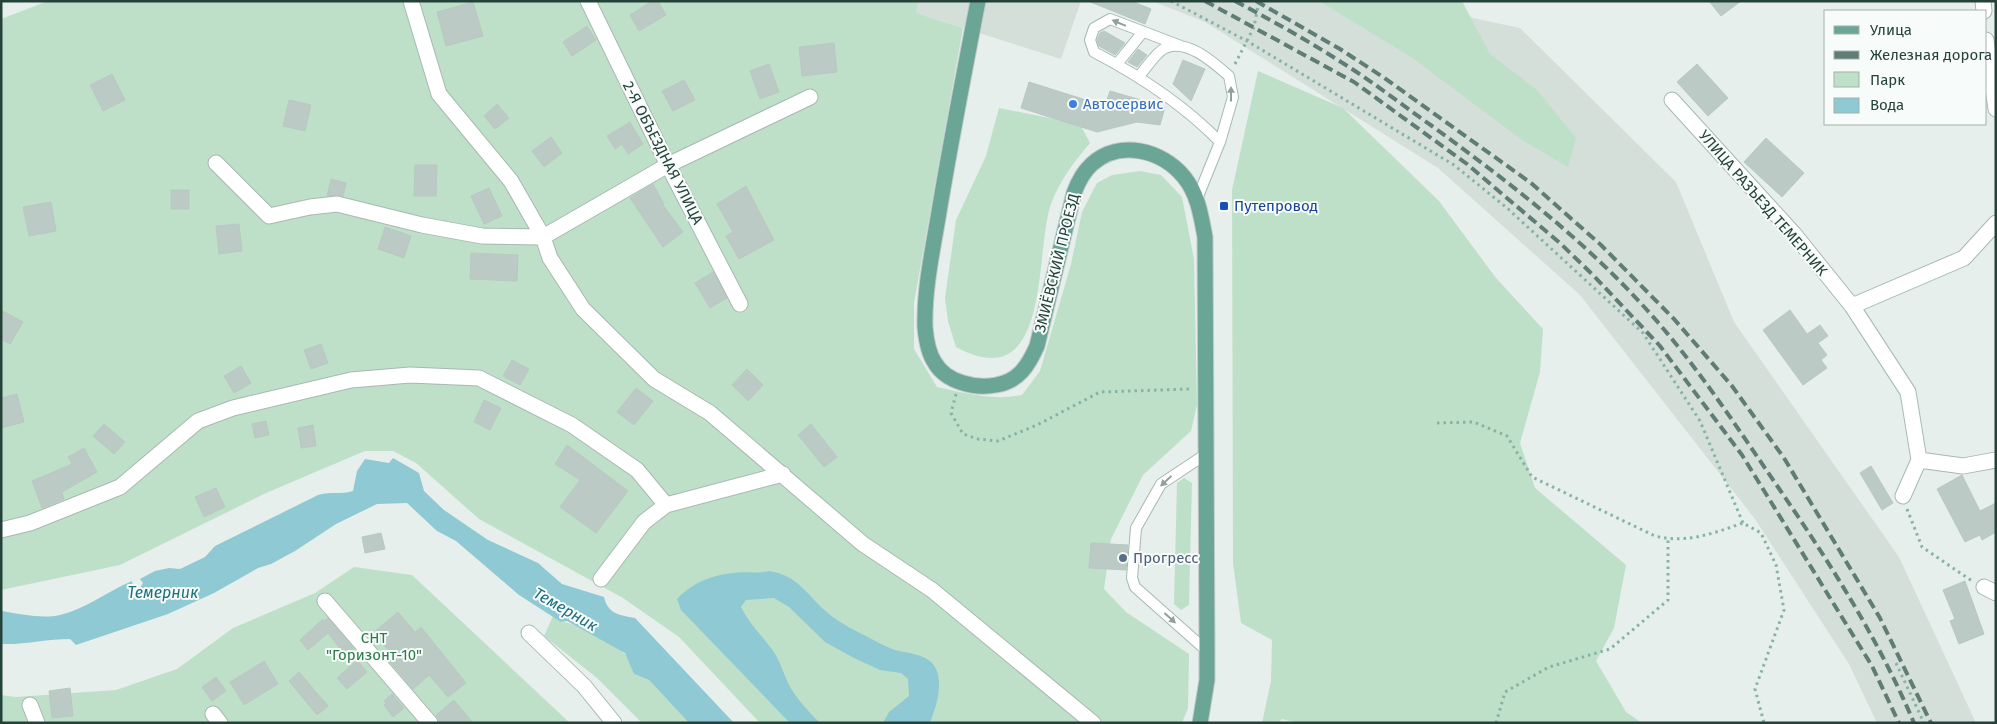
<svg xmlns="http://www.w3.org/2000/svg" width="1997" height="724" viewBox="0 0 1997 724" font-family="'Fira Sans',sans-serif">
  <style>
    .built { fill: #d4dfda }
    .green { fill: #bfe0c8 }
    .water { fill: #8ec9d4 }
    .building { fill: #bbcac4; stroke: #b8c9c2 }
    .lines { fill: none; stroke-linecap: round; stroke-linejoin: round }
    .lane-casing { stroke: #a8b8b2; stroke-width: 12 }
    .street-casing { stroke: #a8b8b2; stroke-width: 17 }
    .primary-casing { stroke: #c2cac8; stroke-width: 17 }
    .path { stroke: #86b3a5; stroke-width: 3; stroke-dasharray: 2.5 4; stroke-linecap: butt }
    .lane { stroke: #fff; stroke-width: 10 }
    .street { stroke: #fff; stroke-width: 15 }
    .primary { stroke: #6aa596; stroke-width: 15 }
    .rail { stroke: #5f7d75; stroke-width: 4; stroke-dasharray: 10 5; stroke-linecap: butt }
    .oneway { fill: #92a09c }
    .shop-dot { fill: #3f7fe0; stroke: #f7fbf9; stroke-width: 2 }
    .transit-dot { fill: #1a4fb4; stroke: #f7fbf9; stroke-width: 2 }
    .service-dot { fill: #5c6f8a; stroke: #f7fbf9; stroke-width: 2 }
    .labels { text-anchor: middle; stroke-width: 4; stroke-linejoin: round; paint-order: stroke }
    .shop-label { font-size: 15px; fill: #366cbe; stroke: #f7fbf9; text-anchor: start }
    .street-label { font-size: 15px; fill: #24423a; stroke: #f7fbf9 }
    .transit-label { font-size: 15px; fill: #164399; stroke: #f7fbf9; text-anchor: start }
    .service-label { font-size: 15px; fill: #4e5e75; stroke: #f7fbf9; text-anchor: start }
    .park-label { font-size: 15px; fill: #2d7a4b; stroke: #f7fbf9 }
    .water-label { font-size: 16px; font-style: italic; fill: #1c6f80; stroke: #f7fbf9 }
  </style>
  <rect width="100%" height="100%" fill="#e6efeb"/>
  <path class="built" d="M916,1H1081L1061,59L916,13Z
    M1152,1H1392L1520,28L1676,182L1734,322L1899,557L1976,723H1877L1849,664L1755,519L1580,295L1438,168L1205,22Z"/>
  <path class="green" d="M48,1H918L916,13L963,28L914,303V349L937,387C965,393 993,401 1022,395L1040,371L1071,264L1082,212L1097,183L1112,175L1140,171L1161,175L1182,197L1194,259L1197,405L1191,431L1143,475L1111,539L1104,589L1126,612L1189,654L1188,708L1182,723H760L679,637L623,598L479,519L416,463L393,451H365L266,493L120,565L1,590V19Z
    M1319,1H1462L1490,54L1537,90L1576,138L1568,167L1522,140L1411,57Z
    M1258,71L1343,108L1439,201L1496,278L1543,329L1540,372L1520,443L1535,488L1626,565L1614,628L1596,661L1626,712L1642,723H1299L1282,719L1278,723H1262L1271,681L1272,640L1241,623L1233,563L1232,190Z
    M999,108L1080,124L1090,143C1074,162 1060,180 1051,204C1034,253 1052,399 956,347L948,321L945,298L956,220L986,156Z
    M1184,478L1192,483L1189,605L1181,610L1174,604L1177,483Z
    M354,567L412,575L570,723H1V695L16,697L116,690L177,669L233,628L315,593Z
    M553,616L561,622C572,620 615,644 624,653C629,657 632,668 634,674L649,680L689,723H642L597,678L544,636Z"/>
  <path class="water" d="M393,458L419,473L424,491L444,510L488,540L538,563L562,584L604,597C608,614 619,615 635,618L734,723H689L649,680L634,674L625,653L567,621L561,622L519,595L456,541L437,531L407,503L377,504L336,524L295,551L271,564L258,568L214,593L168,614L76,645L70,639C46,639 25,645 1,644V611C20,614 42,619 60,615C86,609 108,591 132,581L133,587L140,588L143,583L140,579L155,571L169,568L180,569L205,557L215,546L318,495C332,491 340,495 353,491L357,471L365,459L389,463Z
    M769,571C800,576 807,596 829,614C840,623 854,630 866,636C874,640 882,645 890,648C903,654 927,652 935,667C944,683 936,707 930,723H883L889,712L909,696L908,679L901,673L880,670L854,658L825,642L789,607L774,598L746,600L741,607C750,625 760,633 771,648C778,657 781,666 785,676C791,693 807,710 820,723H790L681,610L677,599C692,583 711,575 733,573C745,571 756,574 769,571Z"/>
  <path class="building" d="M652,1H658L666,15L639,31L630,15Z
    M1088,1H1131L1151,9L1145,24Z
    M1709,1H1741L1721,16Z
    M473,2L483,36L446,46L437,12Z
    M587,26L596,40L572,56L563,42Z
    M1104,31L1125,43L1115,55L1099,46L1097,40L1100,33Z
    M834,43L837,72L802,76L799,47Z
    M1138,49L1147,55L1137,67L1128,62Z
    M1183,60L1205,69L1191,101L1173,84Z
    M769,64L779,92L760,99L750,71Z
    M1697,64L1728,98L1708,116L1677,82Z
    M112,74L125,100L103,111L90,85Z
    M684,80L695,100L673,111L662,91Z
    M1029,82L1105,106L1110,91L1165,107L1160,125L1137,122L1097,132L1021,108Z
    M289,100L311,105L305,131L283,126Z
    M497,104L509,118L495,129L484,116Z
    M630,122L643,144L628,154L622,144L615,149L607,136Z
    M551,137L562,153L544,167L532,151Z
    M1766,138L1804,173L1782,197L1744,162Z
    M415,165H437L436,196H414Z
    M331,179L346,183L343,196H327Z
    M653,184L664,204L663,205L683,232L663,247L630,198Z
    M746,186L774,240L739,259L726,236L733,232L717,204Z
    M489,188L502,216L484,224L471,196Z
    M171,190H189V209H171Z
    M51,202L56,231L29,236L23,207Z
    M239,224L242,251L219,254L216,226Z
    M385,227L411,236L404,258L378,249Z
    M471,253L518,255L517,281L470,279Z
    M713,272L727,298L710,308L695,283Z
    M1,310L23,322L10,344L1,339Z
    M1790,310L1807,334L1820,325L1828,336L1818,343L1827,355L1821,360L1827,368L1803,385L1763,330Z
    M321,344L328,363L311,369L304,350Z
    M512,360L529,369L520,385L503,376Z
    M241,366L251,383L234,393L224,376Z
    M747,369L763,385L748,401L732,385Z
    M636,388L653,401L634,425L617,412Z
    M17,394L24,422L1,428V398Z
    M484,400L501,408L490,430L474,422Z
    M266,421L269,435L255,438L252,424Z
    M104,424L125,442L114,454L93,436Z
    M811,424L837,457L824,467L798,435Z
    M313,425L316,446L301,448L298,428Z
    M567,445L628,491L596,533L560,507L580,480L555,464Z
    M84,448L97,472L62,492L64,499L42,508L32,481L72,464L68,457Z
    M1871,466L1893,503L1882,510L1860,473Z
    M1962,475L1980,511L1996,503V532L1982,540L1980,535L1965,542L1937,489Z
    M216,488L225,507L204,517L195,497Z
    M381,533L385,549L365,553L362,537Z
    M1091,543L1128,545L1126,570L1089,568Z
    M1965,581L1984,634L1959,644L1950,621L1955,619L1943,590Z
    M398,612L415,632L421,627L466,683L448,697L429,675L413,689L385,656L390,652L373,633Z
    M328,618L354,649L345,655L328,633L308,650L300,640L323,619L324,621Z
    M357,660L367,672L347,689L337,678Z
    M264,661L278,684L244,705L230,682Z
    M299,672L328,706L317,715L289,681Z
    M216,677L226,691L212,701L202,687Z
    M70,688L73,716L52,718L49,691Z
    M392,694L404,708L393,717L384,705L386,703L384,701Z
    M454,700L473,723H441L439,720L436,715Z"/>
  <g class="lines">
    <defs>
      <path id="lane" d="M1181,46L1110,19L1094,28L1090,40L1094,52C1140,76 1184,105 1220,142
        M1117,64L1142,33
        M1138,77C1146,69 1155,53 1165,48C1187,38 1214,63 1229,76L1233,97L1220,142L1197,199
        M1206,454L1161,484L1136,528L1132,578L1135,587L1207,651"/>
      <path id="street" d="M411,1L439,94L511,181L543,237L550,258L583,309L654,379L710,413L863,544L932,590L1093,723
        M588,1L668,165L740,304
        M1983,1L1984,11
        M1986,40L1996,109
        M1672,100L1794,234L1852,306L1908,392L1919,460L1903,496
        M216,163L269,216L310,207L337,204L422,225L482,236L543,237L668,165L810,97
        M1852,306L1964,258L1996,223
        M1919,460L1963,466L1996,460
        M1,530L30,523L120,487L198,421L233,408L351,380L410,375L479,378L572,425L637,470L666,505
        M601,579L644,522L666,505L783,474
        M1984,587L1996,593
        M325,601L430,723
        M529,633L584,686L614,723
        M30,705L37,723
        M213,714L220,723"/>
      <path id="primary" d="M978,1C964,73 950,145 938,218C932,253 924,291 925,327C926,339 928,353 935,363C946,382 975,389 996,385C1019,381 1028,366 1037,346L1074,193C1078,182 1083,172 1092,164C1119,139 1162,150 1184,177C1198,194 1201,216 1205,237L1207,651V680L1200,723"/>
    </defs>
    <use href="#lane" class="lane-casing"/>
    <use href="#street" class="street-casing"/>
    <use href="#primary" class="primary-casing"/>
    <path class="path" d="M1171,1L1247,41L1454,165L1507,208L1643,333L1700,421L1743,523
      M1235,64L1254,27L1259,1
      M956,394L951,413L963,434L978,439L998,441L1037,425L1100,392L1190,389
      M1437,423L1474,422L1507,436L1532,477L1655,536C1686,544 1714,533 1743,523L1761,533L1776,565L1784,610L1755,689L1764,723
      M1907,509L1922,547L1972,581
      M1896,663L1924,723
      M1496,723L1505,692L1549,667L1610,649L1668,600V539"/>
    <use href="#lane" class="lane"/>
    <use href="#street" class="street"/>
    <use href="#primary" class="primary"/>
    <path class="rail" d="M1205,1L1354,82L1467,164L1561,244L1594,276L1660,346L1742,455L1872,666L1899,723
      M1235,1C1271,20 1307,40 1341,62C1372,81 1402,105 1432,126C1509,182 1584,240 1647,310C1697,365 1738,429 1780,490C1830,563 1879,640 1914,723
      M1256,1L1340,49L1383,77L1531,183L1601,245L1674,319L1732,386L1784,458L1880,618L1931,723"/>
  </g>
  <defs><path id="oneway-solid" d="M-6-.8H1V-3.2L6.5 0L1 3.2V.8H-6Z" transform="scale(1.25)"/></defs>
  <g class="oneway">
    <use href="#oneway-solid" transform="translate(1119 23) rotate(-157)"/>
    <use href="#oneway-solid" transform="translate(1231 94) rotate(-90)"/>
    <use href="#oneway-solid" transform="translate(1166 481) rotate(137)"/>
    <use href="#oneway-solid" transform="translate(1170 618) rotate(42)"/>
  </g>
  <circle class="shop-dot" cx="1073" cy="104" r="5"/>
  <rect class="transit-dot" x="1219" y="201" width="10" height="10" rx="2.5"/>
  <circle class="service-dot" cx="1123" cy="558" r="5"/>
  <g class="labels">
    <g class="shop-label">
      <text x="1083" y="109">Автосервис</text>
    </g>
    <g class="street-label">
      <text transform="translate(663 153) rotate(63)" y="5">2-Я ОБЪЕЗДНАЯ УЛИЦА</text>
      <text transform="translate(1763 203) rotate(49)" y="5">УЛИЦА РАЗЪЕЗД ТЕМЕРНИК</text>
      <text transform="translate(1057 263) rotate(-76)" y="5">ЗМИЁВСКИЙ ПРОЕЗД</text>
    </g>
    <g class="transit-label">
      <text x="1234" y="211">Путепровод</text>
    </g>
    <g class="service-label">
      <text x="1133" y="563">Прогресс</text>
    </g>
    <g class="park-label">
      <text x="374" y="643">СНТ<tspan x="374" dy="17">"Горизонт-10"</tspan></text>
    </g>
    <g class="water-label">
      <text x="163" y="598">Темерник</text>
      <text transform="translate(566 609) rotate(30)" y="6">Темерник</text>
    </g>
  </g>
  <rect width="1997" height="724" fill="none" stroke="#24423a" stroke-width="5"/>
  <rect x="1824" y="10" width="162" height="115" fill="#f7fbf9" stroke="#a3b1ad"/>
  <rect x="1834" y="26" width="25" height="8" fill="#6aa596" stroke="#a3b1ad"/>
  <text x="1870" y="35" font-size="15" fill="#24423a">Улица</text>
  <rect x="1834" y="51" width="25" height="8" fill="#5f7d75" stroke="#a3b1ad"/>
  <text x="1870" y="60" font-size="15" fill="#24423a">Железная дорога</text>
  <rect x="1834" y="72" width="25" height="15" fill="#bfe0c8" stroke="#a3b1ad"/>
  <text x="1870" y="85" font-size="15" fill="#24423a">Парк</text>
  <rect x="1834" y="98" width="25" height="15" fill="#8ec9d4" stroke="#a3b1ad"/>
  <text x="1870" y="110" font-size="15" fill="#24423a">Вода</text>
</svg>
